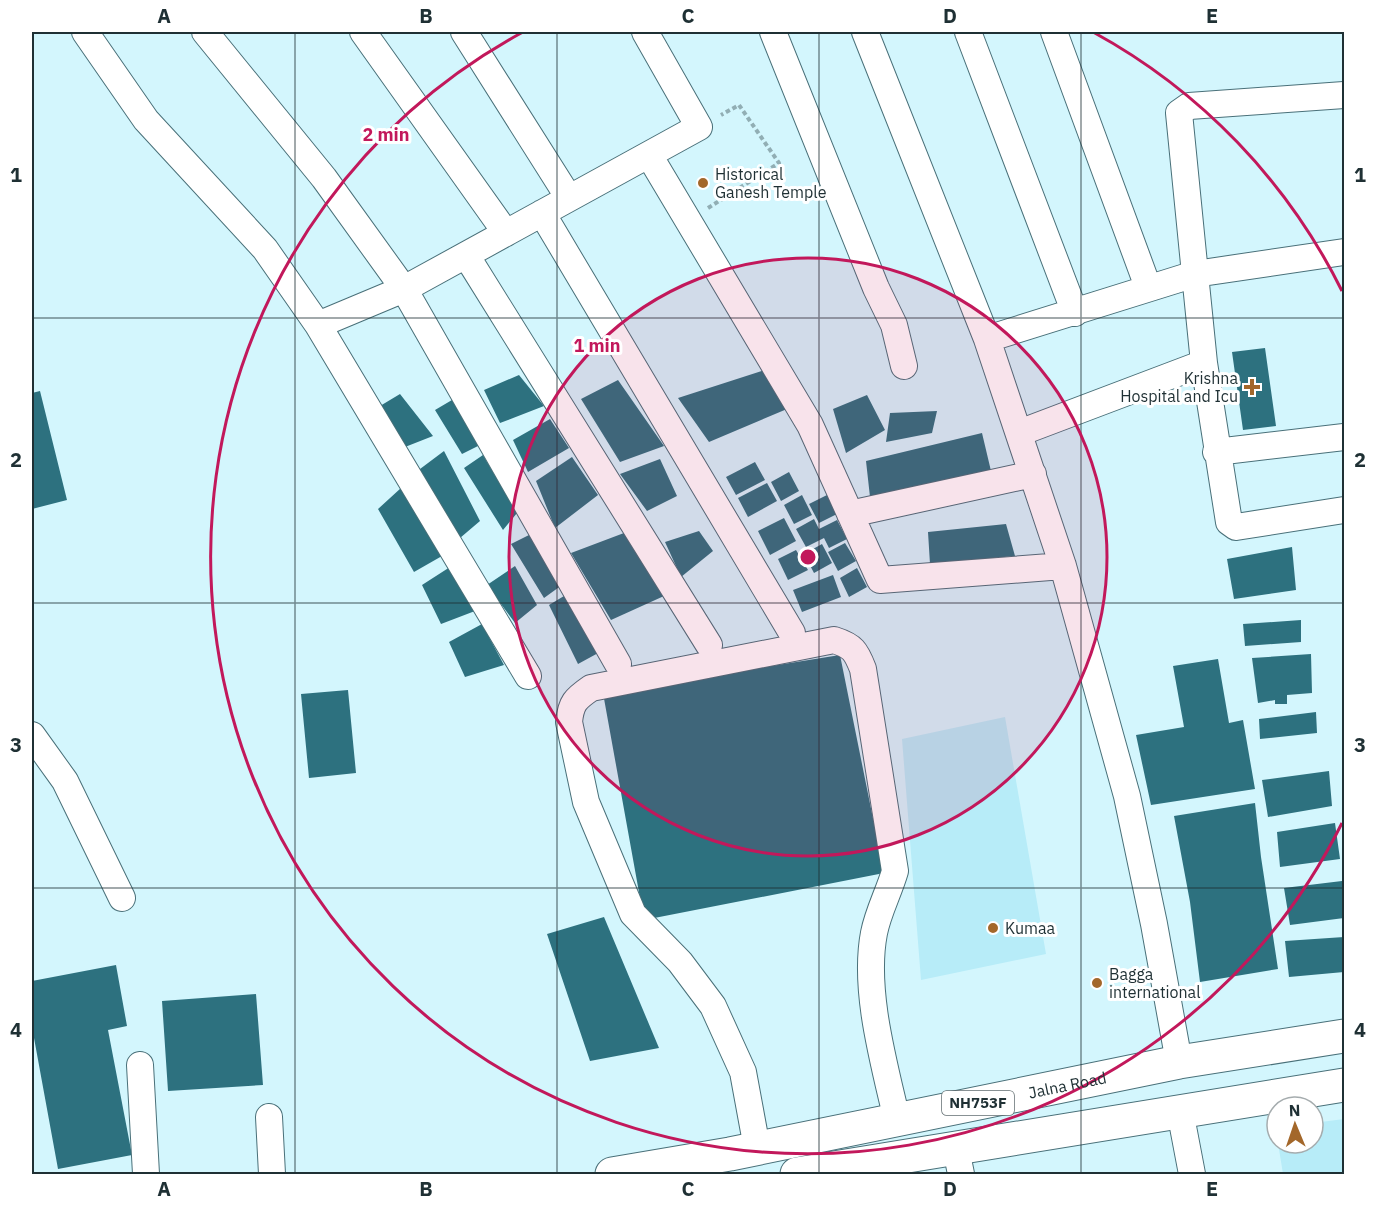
<svg xmlns="http://www.w3.org/2000/svg" width="1376" height="1206" viewBox="0 0 1376 1206" font-family="'IBM Plex Sans',sans-serif">
  <style>
    .built { fill: #b7ecf8 }
    .building { fill: #2d717f }
    .lines { fill: none; stroke-linecap: round; stroke-linejoin: round }
    .minor-casing { stroke: #497079; stroke-width: 28 }
    .highway-casing { stroke: #497079; stroke-width: 35 }
    .path { stroke: #91aeb4; stroke-width: 4; stroke-dasharray: 4.5 3; stroke-linecap: butt }
    .minor { stroke: #fff; stroke-width: 26 }
    .highway { stroke: #fff; stroke-width: 33 }
    .grid { fill: none; stroke: #1f3034; stroke-width: 1.5; stroke-opacity: 0.55 }
    .ring { fill: none; stroke: #c2185b; stroke-width: 3 }
    .poi-dot { fill: #a3672a; stroke: #fff; stroke-width: 2 }
    .labels { text-anchor: middle; stroke-width: 6; stroke-linejoin: round; paint-order: stroke }
    .shield { fill: #fff; stroke: #626e71; stroke-width: 1.5 }
    .shield-label { font-size: 15px; font-weight: bold; fill: #1f3034 }
    .poi-label { font-size: 16px; fill: #1f3034; stroke: #fff; text-anchor: start }
    .street-label { font-size: 16px; fill: #1f3034; stroke: #fff }
    .centre { fill: #c2185b; stroke: #fff; stroke-width: 3 }
    .ring-label { font-size: 18px; text-anchor: middle; font-weight: bold; fill: #c2185b; stroke: #fff; stroke-width: 6; stroke-linejoin: round; paint-order: stroke }
    .neatline { fill: none; stroke: #1f3034; stroke-width: 2 }
    .grid-label { font-size: 20px; text-anchor: middle; font-weight: bold; fill: #1f3034 }
  </style>
  <rect width="100%" height="100%" fill="#d3f6fd"/>
  <path class="built" d="M1005,717L1046,954L921,980L902,739Z
    M1344,1119V1174H1283L1278,1143H1313V1123Z"/>
  <path class="building" d="M1265,348L1276,426L1243,430L1232,352Z
    M765,370L787,409L709,442L678,398Z
    M519,375L544,406L500,423L484,390Z
    M618,380L664,446L620,462L581,399Z
    M40,391L67,500L32,509V393Z
    M400,394L433,436L405,447L380,406Z
    M867,395L885,430L846,453L833,409Z
    M452,400L480,445L462,454L435,410Z
    M937,411L932,433L886,442L890,413Z
    M550,419L569,448L528,472L513,440Z
    M982,433L991,471L870,497L866,461Z
    M444,451L480,521L460,538L416,472Z
    M483,455L517,513L503,530L464,468Z
    M572,457L598,495L555,528L536,481Z
    M660,459L677,496L647,511L620,474Z
    M755,462L765,480L736,495L726,477Z
    M789,472L799,491L781,501L771,482Z
    M767,483L777,501L748,517L738,498Z
    M401,488L442,556L414,572L378,509Z
    M802,495L812,515L794,524L784,505Z
    M827,495L837,514L819,523L809,504Z
    M784,518L796,541L770,555L758,531Z
    M814,519L819,529L837,520L847,539L829,548L824,538L806,547L796,529Z
    M1006,524L1015,556L930,564L928,532Z
    M699,531L713,551L681,577L665,542Z
    M624,533L664,596L611,620L571,553Z
    M531,534L562,585L544,598L511,544Z
    M845,543L856,561L838,571L828,552Z
    M822,544L832,563L814,573L804,554Z
    M1292,547L1296,590L1234,599L1227,559Z
    M796,550L808,570L788,580L778,559Z
    M515,566L537,605L515,623L487,585Z
    M450,567L475,611L441,624L422,585Z
    M857,568L867,587L849,597L840,578Z
    M833,575L841,597L802,612L793,590Z
    M564,596L600,652L578,664L549,605Z
    M1301,620V642L1245,646L1243,624Z
    M482,624L504,665L465,677L449,642Z
    M1311,654L1312,693L1287,695V704H1275V700L1258,703L1252,658Z
    M840,655L884,873L644,920L603,693Z
    M1218,659L1229,723L1243,720L1255,789L1151,805L1136,735L1184,727L1173,666Z
    M348,690L356,773L309,778L301,694Z
    M1316,712L1317,733L1260,739L1259,719Z
    M1329,771L1332,806L1268,817L1262,780Z
    M1255,803L1261,857L1278,969L1200,982L1190,902L1174,816Z
    M1335,823L1340,859L1280,867L1277,832Z
    M1342,881L1344,918L1290,925L1284,888Z
    M604,917L659,1048L590,1061L547,934Z
    M1344,937V972L1289,977L1285,941Z
    M116,965L127,1026L108,1030L132,1155L58,1169L32,1027V981Z
    M256,994L263,1085L168,1091L162,1001Z"/>
  <g class="lines">
    <defs>
      <path id="minor" d="M85,32L146,120L265,249L318,325
        M205,32L324,178L404,289L618,664
        M363,32L506,233
        M464,32L569,198
        M773,32L876,288L894,325L904,366
        M865,32L987,339L1063,566L1127,796L1154,924L1179,1062
        M968,32L1075,313
        M1054,32L1148,287
        M649,155L810,425L880,580L1063,566
        M542,213L792,633
        M1344,252L1195,274L1204,363L1229,522L1236,527L1344,510
        M466,255L709,645
        M987,339L1195,274L1179,113L1189,106L1344,95
        M1019,433L1204,363
        M1216,452L1344,437
        M850,514L1033,474
        M528,676L318,325L404,289L699,127L645,32
        M32,735L65,781L122,898
        M140,1065L146,1174
        M1180,1111L1192,1174
        M269,1117L272,1174
        M757,1148L743,1072L713,1006L680,962L633,914L586,802L569,722C571,703 575,699 591,688L834,640C853,646 856,651 863,669L895,871C889,892 878,912 874,933C863,990 884,1063 897,1120
        M956,1149L961,1174"/>
      <g id="highway">
        <path id="s1" d="M612,1174L730,1154L1179,1062L1344,1036"/>
        <path d="M797,1174L1344,1085"/>
      </g>
    </defs>
    <use href="#minor" class="minor-casing"/>
    <use href="#highway" class="highway-casing"/>
    <path class="path" d="M708,208L779,163L739,105L721,115"/>
    <use href="#minor" class="minor"/>
    <use href="#highway" class="highway"/>
  </g>
  <path class="grid" d="M295,32V1174M557,32V1174M819,32V1174M1081,32V1174M32,318H1344M32,603H1344M32,888H1344"/>
  <circle cx="808" cy="557" r="299" fill="#c2185b" fill-opacity=".12"/>
  <g class="ring">
    <circle cx="808" cy="557" r="299"/>
    <path d="M1342 823A597 597 0 1 1 523 32M1093 32A597 597 0 0 1 1342 291"/>
  </g>
  <g class="poi-dot">
    <circle cx="703" cy="183" r="6"/>
    <path d="M1249 378h6v6h6v6h-6v6h-6v-6h-6v-6h6z"/>
    <circle cx="993" cy="928" r="6"/>
    <circle cx="1097" cy="983" r="6"/>
  </g>
  <g class="labels">
    <rect class="shield" x="942" y="1091" width="72" height="24" rx="4.5"/>
    <g class="shield-label">
      <text x="978" y="1108">NH753F</text>
    </g>
    <g class="poi-label">
      <text x="715" y="180">Historical<tspan x="715" dy="18">Ganesh Temple</tspan></text>
      <text x="1238" y="384" text-anchor="end">Krishna<tspan x="1238" dy="18">Hospital and Icu</tspan></text>
      <text x="1005" y="934">Kumaa</text>
      <text x="1109" y="980">Bagga<tspan x="1109" dy="18">international</tspan></text>
    </g>
    <g class="street-label">
      <text dy="6" stroke="none"><textPath href="#s1" startOffset="464">Jalna Road</textPath></text>
    </g>
  </g>
  <circle cx="808" cy="557" r="9" class="centre"/>
  <g class="ring-label">
    <text x="386" y="141">2 min</text>
    <text x="597" y="352">1 min</text>
  </g>
  <rect width="1376" height="1206" fill="none" stroke="#ffffff" stroke-width="66"/>
  <g transform="translate(1295 1125) rotate(358)"><circle r="28" fill="#ffffff" stroke="#a5acae" stroke-width="1.5"/>
  <path d="M0-4.5L10 22L0 15L-10 22Z" fill="#a3672a"/>
  <text y="-9" font-size="16" font-weight="bold" text-anchor="middle" fill="#1f3034">N</text>
  </g>
  <rect x="33" y="33" width="1310" height="1140" class="neatline"/>
  <g class="grid-label">
    <text x="164" y="23">A</text>
    <text x="426" y="23">B</text>
    <text x="688" y="23">C</text>
    <text x="950" y="23">D</text>
    <text x="1212" y="23">E</text>
    <text x="16" y="182">1</text>
    <text x="1360" y="182">1</text>
    <text x="16" y="467">2</text>
    <text x="1360" y="467">2</text>
    <text x="16" y="752">3</text>
    <text x="1360" y="752">3</text>
    <text x="16" y="1037">4</text>
    <text x="1360" y="1037">4</text>
    <text x="164" y="1196">A</text>
    <text x="426" y="1196">B</text>
    <text x="688" y="1196">C</text>
    <text x="950" y="1196">D</text>
    <text x="1212" y="1196">E</text>
  </g>
</svg>
